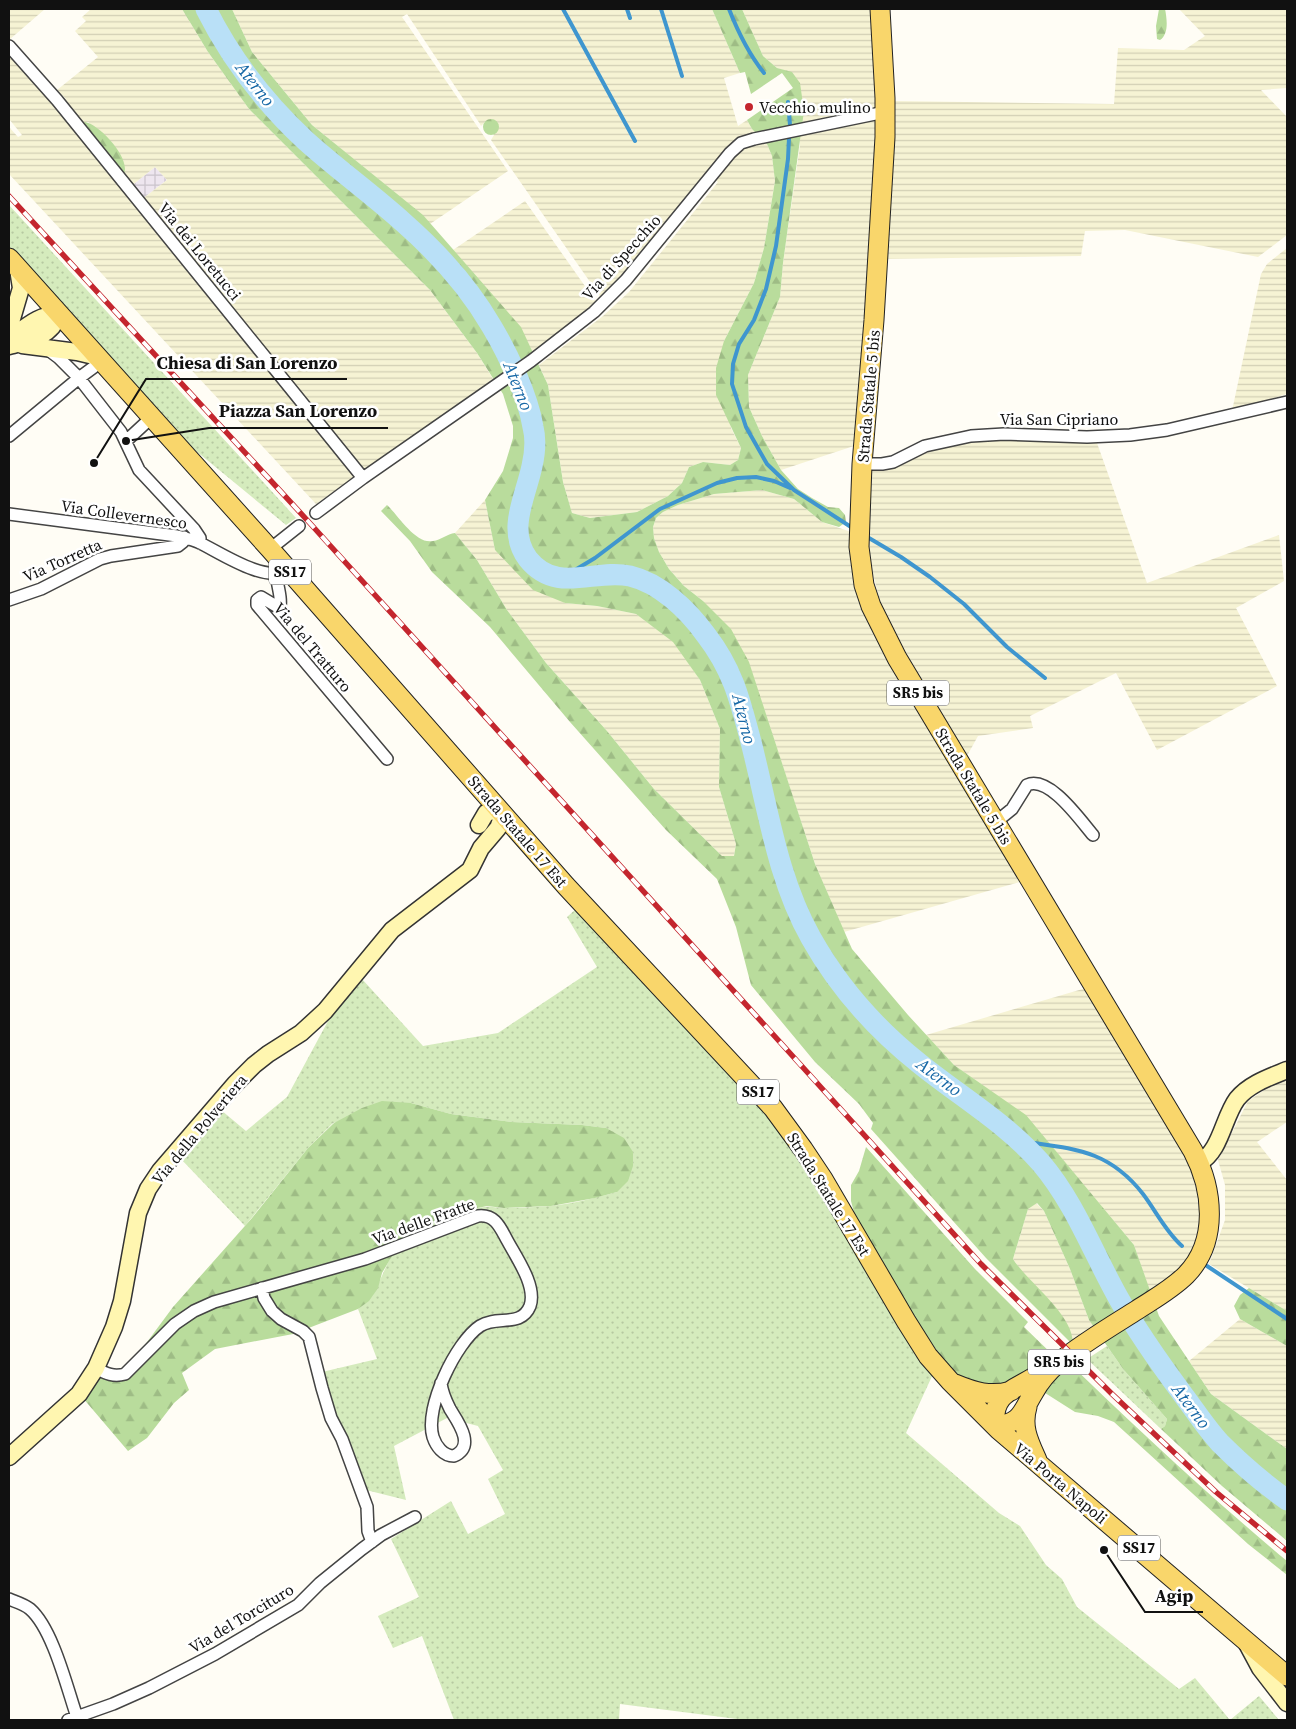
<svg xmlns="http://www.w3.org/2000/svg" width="1296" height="1729" viewBox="0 0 1296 1729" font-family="'Source Serif 4',serif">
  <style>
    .industrial { fill: url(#industrial-grid) }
    .farmland { fill: url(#farmland-rules) }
    .grass { fill: url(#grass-dots) }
    .forest { fill: url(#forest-firs) }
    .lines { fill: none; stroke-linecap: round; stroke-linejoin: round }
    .stream { stroke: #3f96cf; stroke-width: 4 }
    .river { stroke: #b9e0f7; stroke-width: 21 }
    .street-casing { stroke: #444; stroke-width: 14 }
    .secondary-casing { stroke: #333; stroke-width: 19 }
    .primary-casing { stroke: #222; stroke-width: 21 }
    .street { stroke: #fff; stroke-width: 11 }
    .secondary { stroke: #fff6b0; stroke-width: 16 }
    .primary { stroke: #f9d66b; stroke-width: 19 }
    .rail-casing { stroke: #c4262e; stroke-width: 5.5 }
    .rail { stroke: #fff; stroke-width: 4; stroke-dasharray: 11; stroke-linecap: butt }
    .poi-dot { fill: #c4262e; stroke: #fff; stroke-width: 2 }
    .labels { text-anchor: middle; stroke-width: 5; stroke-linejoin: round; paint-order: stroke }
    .shield { fill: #fff; stroke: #585858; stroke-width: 1 }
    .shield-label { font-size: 15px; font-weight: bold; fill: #111 }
    .poi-label { font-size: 16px; fill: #111; stroke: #fff; text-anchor: start }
    .street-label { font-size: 16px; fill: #111; stroke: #fff }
    .water-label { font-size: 18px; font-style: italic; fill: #1768a6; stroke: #fff }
    .leader { fill: none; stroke: #111; stroke-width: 2 }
    .callout-dot { fill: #111; stroke: #fff; stroke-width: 2 }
    .callout-label { font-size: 18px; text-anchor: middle; font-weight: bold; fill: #111; stroke: #fff; stroke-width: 5; stroke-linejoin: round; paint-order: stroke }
  </style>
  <defs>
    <pattern id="industrial-grid" width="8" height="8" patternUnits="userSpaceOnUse" patternTransform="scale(1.25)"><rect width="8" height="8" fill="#eee6ef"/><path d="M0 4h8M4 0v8" fill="none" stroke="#cbc4cc"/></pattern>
    <pattern id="farmland-rules" width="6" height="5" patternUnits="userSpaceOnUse" patternTransform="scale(1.25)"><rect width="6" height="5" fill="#f6f3d4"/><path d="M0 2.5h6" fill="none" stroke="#d2cfb5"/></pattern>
    <pattern id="grass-dots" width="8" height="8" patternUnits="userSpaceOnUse" patternTransform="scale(1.25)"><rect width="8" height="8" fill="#d5ebbd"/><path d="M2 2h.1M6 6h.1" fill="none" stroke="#b6c8a1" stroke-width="1.8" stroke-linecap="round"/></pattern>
    <pattern id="forest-firs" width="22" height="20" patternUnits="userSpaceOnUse" patternTransform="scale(1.25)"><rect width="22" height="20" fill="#b9dc9c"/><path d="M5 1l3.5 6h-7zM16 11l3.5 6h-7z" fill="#9ebc85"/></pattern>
  </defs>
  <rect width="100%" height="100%" fill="#fffdf5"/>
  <path class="industrial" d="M155,167L167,180L141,200L130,187Z"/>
  <path class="farmland" d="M9,9H45L9,40Z
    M91,9H182L208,52L249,109L430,290L477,353L493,379L362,472L141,200L167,180L155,167L130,187L120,176L112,143L88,122L79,125L61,103L66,99L57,90L98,57L75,31L86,21L82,17Z
    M232,9H712L740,73L724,78L738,126L747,120L752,129L767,144L772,156L775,181L764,248L754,283L724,341L731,428L741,448L738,460L730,465L703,462L689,467L682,483L668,496L637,512L590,518L572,513L563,482L548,385L539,365L603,316L629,292L718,182L709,175L604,302L491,140L494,135L486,121L481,126L480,124L407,14L402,17L508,171L430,224L422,215L312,125L252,52Z
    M742,9H873L877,118L857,445L781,470L762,436L749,407L748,375L780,297L783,263L800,145L792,73L777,68L763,56Z
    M1179,9H1287V88L1261,90L1287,117V235L1258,257L1125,230L1085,231L1081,256L884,259L894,101L1114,104L1118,48L1184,50L1205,36Z
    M9,54L57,107L356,476L316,504L9,174V127L18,137L22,135L9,119Z
    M525,201L599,306L534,355L520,327L453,250Z
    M1287,248V394L1232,411L1261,274L1267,264Z
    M1000,439L1097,443L1147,583L1279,535L1284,581L1236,608L1277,686L1157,750L1116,673L1030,716L1033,728L978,736L967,756L898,641L881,606L871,566L869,545L871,468L924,451L948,446Z
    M762,490L794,499L822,522L851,532L852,572L855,586L874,635L1023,881L844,932L815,864L764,709L703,601L684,586L669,569L659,552L654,538L653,527L656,518L663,512L678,505L714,494Z
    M485,500L495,550L565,603L597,606L636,614L674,642L700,680L720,729L719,787L736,844L734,856H722L654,789L607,731L546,663L507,610L477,560L455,533Z
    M1086,988L1178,1138L1198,1182L1201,1219L1193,1249L1181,1269L1150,1292L1134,1245L1026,1116L954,1065L926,1035Z
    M1287,1076V1122L1257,1142L1287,1180V1311L1209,1264L1225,1220V1185L1218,1160L1248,1101L1278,1081Z
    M1036,1203L1044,1211L1070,1269L1089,1320L1097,1331L1073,1345L1013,1259L1028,1209Z
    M1240,1319L1287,1346V1449L1211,1394L1189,1361Z"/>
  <path class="grass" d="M9,205L265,484L296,518L286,525L179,437L9,247Z
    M577,908L748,1091L790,1141L933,1374L906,1433L999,1513L1020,1526L1046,1565L1062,1579L1077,1607L1179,1689L1195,1678L1230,1720L1259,1696L1279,1720H745L620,1704L619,1720H454L422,1636L393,1648L378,1616L419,1597L391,1539L451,1501L468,1534L505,1514L488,1479L503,1470L478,1426L447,1418L394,1446L406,1500L366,1490L332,1410L322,1372L377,1359L358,1309C385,1289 381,1258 408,1238C424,1226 465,1209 485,1207C491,1206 498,1208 504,1208C519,1208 535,1207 550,1206C572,1204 595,1198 617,1192L606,1128L582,1125L512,1122L451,1114L411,1103L333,1123L308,1148L245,1226L180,1158L221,1110L246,1131L287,1097L328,1021L362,979L423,1046L498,1033L597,967L567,917Z
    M1107,1346L1123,1369L1167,1419L1165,1426L1161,1429L1087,1359Z"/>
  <path class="forest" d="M182,9H232L252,52L312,125L423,215L521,327L548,385L563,482L572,513L590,518L637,512L668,496L682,483L689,467L703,462L730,465L738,460L741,448L716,395V368L724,341L754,283L764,248L775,181L772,156L767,144L752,129L747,120L793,88L782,73L751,94L745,72L740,73L712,9H742L763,56L777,68L792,72L800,83L804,111L783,263L780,297L748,375L749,407L762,436L781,470L798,489L812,498L828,507L839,508L845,515L846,522L839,527L822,522L794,499L762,490L714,494L678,505L663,512L656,518L653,527L654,538L659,552L669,569L684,586L703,601L731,629L749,662L815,864L852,949L908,1015L954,1065L1026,1115L1134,1245L1159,1316L1211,1394L1287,1449V1541L1222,1486L1161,1429L1165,1426L1167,1419L1123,1369L1089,1320L1070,1269L1044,1211L1037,1203L1028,1209L1013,1259C1029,1284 1074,1314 1073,1345L986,1258L871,1129L873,1123L859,1104L815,1062L751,985L736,927L717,879L666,830L570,722L490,627L432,572L410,541L381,511L387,505C398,515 416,545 433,541C441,540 447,534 455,533L477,560L507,610L546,663L607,731L654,789L722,856H734L736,844L719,787L720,729L700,680L673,642L636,614L597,606L565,603L533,590L495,550L485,500L503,471L513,438V426L503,394L477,353L430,290L249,109L208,52Z
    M1159,9H1165C1167,19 1169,34 1160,40L1157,39L1156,26Z
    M483 127a8 8 0 1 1 16 0a8 8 0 1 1-16 0Z
    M85,122C99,124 131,158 124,174L79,125Z
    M382,1101L411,1103L451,1114L512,1122L582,1125L606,1128L624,1138L633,1152V1166L628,1181L617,1192L595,1198L551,1206L504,1208L487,1206L468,1210L425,1228L407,1238L395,1251L382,1273L378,1288L369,1301L358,1309L293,1334L215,1349L182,1373L189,1390L174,1403L147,1438L128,1451L82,1397L97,1376L111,1380H119L173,1307L252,1218L308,1148L334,1123L362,1108Z
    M866,1147L975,1269L1028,1322L1024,1327L1055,1357L1060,1354C1134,1426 1208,1495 1287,1561V1575L1248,1544L1114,1422L1098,1416L1075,1412L1042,1391L993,1389L960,1378L946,1364L912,1314L857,1224L851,1201V1185L859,1171Z
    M1249,1288L1287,1311V1346L1240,1319L1234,1306L1240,1295Z"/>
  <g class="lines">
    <path class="stream" d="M563,9L635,141
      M627,9L630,18
      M661,9L682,76
      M729,9C738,32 748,53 764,73
      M788,102L790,125
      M789,138L788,159L776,246L766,289L754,320L739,344L733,364L732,384L746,427L767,464L794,490L851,527
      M869,538L901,557L930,577L964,604L1007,647L1045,678
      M551,576L562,575L575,570L595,558L660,509L717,483L737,478L756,477L774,481L790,488
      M1021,1141C1073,1149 1108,1149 1143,1194C1156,1211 1165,1231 1182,1246
      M1207,1266L1287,1319"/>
    <path class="river" d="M206,9C231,59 264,102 306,141C337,169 372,194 404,223C437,252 470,289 492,327C508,354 528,396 533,427C536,439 535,453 532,466C526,496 506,530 528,559C557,595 594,568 630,576C660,583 688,610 706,635C733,670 740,700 751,742C768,808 777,878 811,938C838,986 877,1030 920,1064C961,1097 1006,1123 1041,1163C1075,1203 1093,1253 1119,1299C1138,1333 1161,1365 1184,1396C1196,1412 1207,1429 1220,1443C1241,1464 1263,1483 1287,1500"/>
    <defs>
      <path id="street" d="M9,46L57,100L363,478
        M47,349L59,358L79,378L121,432L139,470L194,529L200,538V543
        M9,436L79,378L102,361
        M126,441L152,417
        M862,464H882L893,462L925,446L971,436L1004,434L1087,437L1130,435L1167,430L1287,402
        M316,513L363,478L531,361L594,312L626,280L730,153L741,143L754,139L885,112
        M9,514L177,536C185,538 193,539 200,543C219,552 268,585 287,569
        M270,549L299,526
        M277,574C276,584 282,596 280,606H276L261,597L257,600V605L387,759
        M9,600L41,589L100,559L111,556L178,546L183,542L184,537
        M996,822L1012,809L1027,785C1049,775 1080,820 1093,835
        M262,1288L264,1298L272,1311L281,1319L303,1331L309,1337L322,1388L331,1418L342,1439L367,1507L368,1531L372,1542
        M96,1368C106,1374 114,1377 125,1374L175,1324L194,1311L214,1302L365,1259L478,1216C495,1214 500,1227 507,1240C516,1257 537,1286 530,1306C521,1328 497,1315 480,1326C456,1342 424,1408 433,1437C436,1446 443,1456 454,1456C476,1446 458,1422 450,1409C446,1401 442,1393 441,1383
        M9,1599C16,1602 24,1604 30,1609C53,1629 67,1688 77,1717
        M68,1720L113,1704L149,1688L215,1654L298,1605L320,1583L362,1549L381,1535L415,1517"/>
      <path id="secondary" d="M9,329L21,288L18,269
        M9,339C25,328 39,314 59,314C52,337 29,341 9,346
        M22,345L77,352L98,357
        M1199,1163C1221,1151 1223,1118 1237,1099C1249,1084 1270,1077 1287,1070
        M9,1457L79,1394L96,1368L114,1327L122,1301L138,1213L148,1189L160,1171L235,1084L254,1065L268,1054L301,1033L325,1011L392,930L470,870L481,848L498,828L501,820L502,812L493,811L486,813L479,825
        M1246,1642L1260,1668L1287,1703"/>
      <path id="primary" d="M880,9L885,98V137L874,320L862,464L859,547L864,585L871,606L897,658L1193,1151C1213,1189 1219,1241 1186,1275C1172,1289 1154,1299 1137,1310C1110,1327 1083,1343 1058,1363C1049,1371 1040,1381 1034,1392C1021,1413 1022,1423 995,1426
        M9,258L270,549L566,886L773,1108L803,1149L823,1179L906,1321L928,1356L950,1381L999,1430L1287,1676
        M955,1384C974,1392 991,1397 1011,1391
        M1027,1407C1021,1427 1029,1442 1037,1460
        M995,1426C991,1389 1019,1390 1043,1371"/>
    </defs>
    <use href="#street" class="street-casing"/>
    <use href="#secondary" class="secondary-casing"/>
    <use href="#primary" class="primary-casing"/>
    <use href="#street" class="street"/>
    <use href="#secondary" class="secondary"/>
    <use href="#primary" class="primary"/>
    <defs>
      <path id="rail" d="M9,196L307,520L981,1264L1112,1394L1216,1492L1287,1551"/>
    </defs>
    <use href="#rail" class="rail-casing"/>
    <use href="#rail" class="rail"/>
  </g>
  <circle class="poi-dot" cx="749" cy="107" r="5"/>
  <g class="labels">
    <g class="shield">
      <rect x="269" y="559.5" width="42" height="25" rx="4"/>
      <rect x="887" y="680.5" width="62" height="25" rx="4"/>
      <rect x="737" y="1079.5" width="42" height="25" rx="4"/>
      <rect x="1028" y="1349.5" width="62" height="25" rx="4"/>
      <rect x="1118" y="1535.5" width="42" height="25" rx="4"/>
    </g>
    <g class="shield-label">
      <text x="290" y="577">SS17</text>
      <text x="918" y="698">SR5 bis</text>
      <text x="758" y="1097">SS17</text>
      <text x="1059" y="1367">SR5 bis</text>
      <text x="1139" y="1553">SS17</text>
    </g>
    <g class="poi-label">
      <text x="759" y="113">Vecchio mulino</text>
    </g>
    <g class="street-label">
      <text transform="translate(200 251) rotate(51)" y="6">Via dei Loretucci</text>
      <text transform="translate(621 257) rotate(-48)" y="6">Via di Specchio</text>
      <text transform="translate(868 396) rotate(-85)" y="6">Strada Statale 5 bis</text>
      <text x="1059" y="425">Via San Cipriano</text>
      <text transform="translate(124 514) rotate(8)" y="6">Via Collevernesco</text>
      <text transform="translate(62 560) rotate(-24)" y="6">Via Torretta</text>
      <text transform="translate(313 647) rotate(50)" y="6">Via del Tratturo</text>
      <text transform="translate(974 786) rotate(59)" y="6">Strada Statale 5 bis</text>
      <text transform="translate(518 831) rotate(49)" y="6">Strada Statale 17 Est</text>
      <text transform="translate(199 1129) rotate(-50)" y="6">Via della Polveriera</text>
      <text transform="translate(829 1194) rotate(58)" y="6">Strada Statale 17 Est</text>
      <text transform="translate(423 1221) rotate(-20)" y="6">Via delle Fratte</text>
      <text transform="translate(1061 1483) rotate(40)" y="6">Via Porta Napoli</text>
      <text transform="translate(241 1618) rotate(-31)" y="6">Via del Torcituro</text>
    </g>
    <g class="water-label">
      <text transform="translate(255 84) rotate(52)" y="6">Aterno</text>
      <text transform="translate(518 386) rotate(68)" y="6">Aterno</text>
      <text transform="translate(744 719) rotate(76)" y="6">Aterno</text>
      <text transform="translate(939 1077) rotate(37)" y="6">Aterno</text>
      <text transform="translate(1191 1406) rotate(53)" y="6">Aterno</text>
    </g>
  </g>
  <path class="leader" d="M94 463L146 379H347M126 441L209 428H388M1104 1550L1145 1612H1203"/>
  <g class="callout-dot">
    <circle cx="94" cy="463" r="5"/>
    <circle cx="126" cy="441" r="5"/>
    <circle cx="1104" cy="1550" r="5"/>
  </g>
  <g class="callout-label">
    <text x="247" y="369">Chiesa di San Lorenzo</text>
    <text x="298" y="417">Piazza San Lorenzo</text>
    <text x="1174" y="1602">Agip</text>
  </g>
  <rect width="1296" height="1729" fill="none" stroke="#111111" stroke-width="20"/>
</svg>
